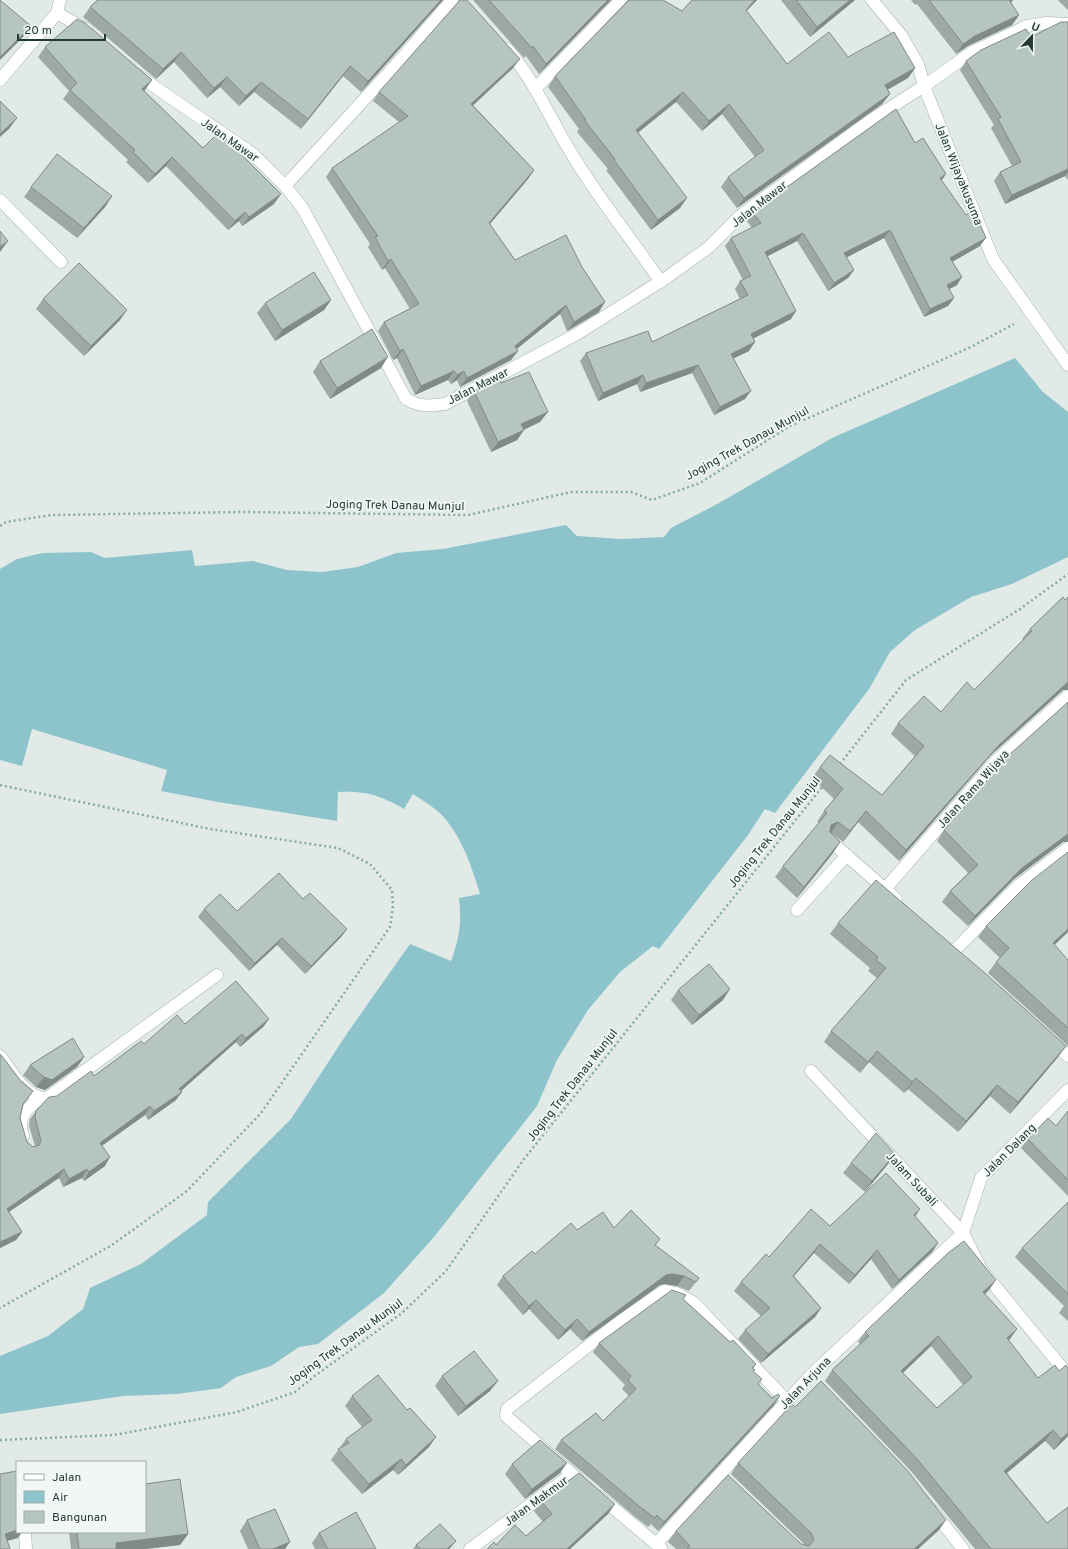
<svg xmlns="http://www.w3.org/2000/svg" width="1068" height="1549" viewBox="0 0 1068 1549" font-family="Overpass,sans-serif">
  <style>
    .water { fill: #8dc4cc }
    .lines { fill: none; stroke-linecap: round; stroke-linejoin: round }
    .minor-casing { stroke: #a4b2ad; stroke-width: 13 }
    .path { stroke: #84ac9e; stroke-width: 2.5; stroke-dasharray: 2 3; stroke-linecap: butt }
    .minor { stroke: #fff; stroke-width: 12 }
    .wall { fill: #9da9a4; fill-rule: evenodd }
    .shaded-wall { fill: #808a86 }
    .building { fill: #b7c5bf; stroke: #808a86; fill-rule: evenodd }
    .labels { text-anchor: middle; stroke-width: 3.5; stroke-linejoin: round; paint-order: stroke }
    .street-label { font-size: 12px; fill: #233a33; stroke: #f1f7f4 }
  </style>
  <rect width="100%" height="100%" fill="#e1eae6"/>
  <path class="water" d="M1015,358L1043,392L1068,412V557L1012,584L971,597L915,630L890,652L869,689L775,813L765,809L748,835L659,949L653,946L620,972L588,1010L557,1060L537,1106L434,1237L384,1293L318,1344L299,1347L271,1366L236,1377L221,1388L177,1394L123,1396L0,1414V1356L48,1336L83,1309L90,1288L141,1264L207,1215L208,1202L291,1119L348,1032L410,944L451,961C459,940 462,921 459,898L480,894C472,868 464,843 447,821C439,810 425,802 413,794L404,809C379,795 367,791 338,792L337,821L218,802L161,791L167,770L32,729L22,766L0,760V569L17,559L42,553L91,552L105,558L192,550L195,566L253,561L287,570L322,572L358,567L396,553L443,549L566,525L577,536L622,539L664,537L671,528L719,503L832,438Z"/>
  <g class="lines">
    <defs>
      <path id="minor" d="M872,0L901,35L918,64L924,86L993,259L1068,365
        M57,13L87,30
        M507,49C535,81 551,121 573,156C599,199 632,240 661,282
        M136,74L253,154L285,186L302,207L406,399C419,407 430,406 445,404L577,334L666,278L709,247L741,215L871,120L924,86L971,53L1027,26L1047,23L1068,24
        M0,80L57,13L60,0
        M535,89L621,0
        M285,186L403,57L452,0
        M0,200L61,262
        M829,840L885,889
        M896,899L885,889L996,761L1068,696
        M797,910L847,855
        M954,951L1019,885L1068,848
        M1051,1041L1068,1056
        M0,1056C12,1071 26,1099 47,1098L217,975
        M1068,1090L981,1178L963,1233L981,1269L1068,1375
        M23,1136C17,1118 25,1110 39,1099
        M572,1474L506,1416L507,1409L619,1322L664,1291L676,1293L693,1302L787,1401
        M600,1497L661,1548
        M933,1511L963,1549
        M25,1532L26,1549
        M657,1543L810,1376L963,1233L811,1071
        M470,1549L572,1474L578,1479"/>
    </defs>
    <use href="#minor" class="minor-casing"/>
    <path class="path" d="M0,526L6,522L52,515L242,512L468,515L571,492H631L652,500L700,483L790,426L971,347L1014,324
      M840,764L906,680L1020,609L1068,574
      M0,785L210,829L338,848L370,864L392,890L393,906L390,927L261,1113L187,1191L112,1245L0,1308
      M0,1440L114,1435L237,1412L295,1392L316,1375L402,1313L446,1271L524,1159L823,786"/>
    <use href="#minor" class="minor"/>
  </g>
  <path class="wall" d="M97,0H443L361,92L343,76L301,129L254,92L239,106L220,87L207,98L174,62L156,79L83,17L90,7Z
    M473,0H611L539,74L526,56L524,58Z
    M628,0H663L682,11L692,0H757L746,11L787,64L848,57L915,68L908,78L887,90L890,94L882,104L737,208L721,187L728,177L755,157L722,114L702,131L676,102L638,132L680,208L651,230L606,170L608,169L577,132L579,129L548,87L555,76L627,1Z
    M781,0H855L810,37Z
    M911,0H1013L1011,3L1019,15L1012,25L968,46L956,54L917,4L915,5Z
    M1058,0H1068V10Z
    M1068,22V180L1065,176L1005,204L994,181L1000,172L1012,166L991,128L994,125L960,70L966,61L1031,37Z
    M45,47L145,90L144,91L203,148L274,204L242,226L239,221L228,230L166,166L148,183L126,162L128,160L63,99L69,91L38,57Z
    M513,68L473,105L534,170L528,179L490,224L515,260L599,312L567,331L560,314L517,349L511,360L460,387L457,380L451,384L448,380L415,395L397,358L393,360L378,331L384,322L410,309L385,268L382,270L368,247L370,244L326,177L332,168L399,122L373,101L379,92Z
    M915,143L941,181L980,246L953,261L957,285L949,289L954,298L948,306L924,317L884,238L846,257L854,270L848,278L828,291L797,241L768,256L791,319L753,338L749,351L734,358L745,399L714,415L692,373L640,392L637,384L598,401L580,361L586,353L652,342L740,299L735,289L740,281L743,280L725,246L731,238L752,228L746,220L752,212Z
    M31,187L112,196L105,207L77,238L24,197Z
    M43,299L120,320L84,356L36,309Z
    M331,300L324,310L275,341L257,313L265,303Z
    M320,361L381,368L330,399L313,372Z
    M501,383L540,422L524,430L517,440L491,452L467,401L474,391Z
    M1063,597V690L991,755L899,861L858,822L843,842L831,833L840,842L833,853L797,898L775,877L783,866L819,823L817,822L824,811L834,799L812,778L820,767L882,795L915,756L891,734L898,723L941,712L974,690L1023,640L1022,639L1030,629Z
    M944,830L1063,842L1014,879L968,926L942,902L950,891L968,873L937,841Z
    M1068,852V932L1054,945L1068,960V1046L988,973L996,962L1000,958L978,937L986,926Z
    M303,899L347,929L341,937L305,974L277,945L249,971L198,917L204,909L237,911Z
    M838,923L1066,1046L1058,1057L1010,1114L990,1096L958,1132L908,1089L904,1093L869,1062L860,1073L824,1042L831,1031L877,978L868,971L870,968L830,934Z
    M678,990L723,1000L692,1025L671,1000Z
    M269,1019L263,1027L240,1047L236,1042L181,1091L176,1100L148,1120L145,1115L102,1146L105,1166L84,1181L82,1178L63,1187L59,1178L9,1212L22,1232L16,1240L0,1248V1054L20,1080L33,1091L23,1105L20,1118L27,1142L33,1147L35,1146L29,1126L30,1119L36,1111L57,1096L94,1076L144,1044L185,1024Z
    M84,1057L77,1067L45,1090L36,1087L23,1075L30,1065Z
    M1068,1111V1196L1021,1148L1028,1139L1056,1126Z
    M895,1154L888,1164L865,1192L843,1173L851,1163Z
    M1068,1202V1321L1059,1313L1064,1306L1015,1257L1022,1248Z
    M920,1209L915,1216L938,1243L932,1252L892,1289L871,1259L849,1284L814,1253L794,1276L821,1308L815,1317L761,1363L738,1339L745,1330L761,1316L734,1291L741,1282L769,1257L830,1226Z
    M614,1228L656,1246L699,1278L689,1291L677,1286L665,1284L660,1285L582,1341L570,1329L558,1340L529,1309L523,1315L497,1285L503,1276L535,1254L577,1230Z
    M989,1290L985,1294L1010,1339L1008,1341L1038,1378L1068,1368V1436L1054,1450L1045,1441L1007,1473L1068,1549H975L910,1470L825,1381L832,1370L860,1344L858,1342L865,1332ZM931,1346L963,1385L937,1408L903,1373Z
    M683,1299L730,1342L756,1364L753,1369V1372L759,1384L774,1405L658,1531L651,1524L648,1527L634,1516L555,1449L561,1440L603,1421L629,1396L622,1389L625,1385L593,1352L599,1343Z
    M442,1376L490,1391L458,1416L435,1386Z
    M352,1396L429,1447L398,1475L393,1470L362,1494L331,1460L346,1439L362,1427L345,1406Z
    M738,1463L939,1530L918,1549H676L668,1542L676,1531L805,1545L804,1544L731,1474Z
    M512,1464L560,1473L525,1499L505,1474Z
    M541,1501L615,1504L608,1514L570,1549H487L496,1545L526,1536L543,1522L534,1511Z
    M247,1520L285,1549H248L240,1531Z
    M69,1532H145L188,1534L180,1545L145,1549H71Z
    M319,1533L376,1549H315L312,1543Z
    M416,1545L452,1546L449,1549H413Z"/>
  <path class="shaded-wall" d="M441,0H443L361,92L368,81Z
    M608,0H611L539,74L546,64Z
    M755,0H757L738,20L746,10Z
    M850,0H855L810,37L817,27Z
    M1009,0H1013L1010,4Z
    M1019,15L1012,25L968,46L956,54L963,44L975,36Z
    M31,26L23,37L0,60V57Z
    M181,52L174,62L156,79L163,69Z
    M520,59L513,68L465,113L471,104Z
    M350,66L343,76L301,129L308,119Z
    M915,68L908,78L878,95L885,85Z
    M227,77L220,87L207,98L214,88Z
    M152,80L145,90L135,99L142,89Z
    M261,82L254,92L239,106L246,96Z
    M683,92L676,102L629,140L636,130Z
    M890,94L882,104L737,208L744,198Z
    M729,104L722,114L702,131L709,121Z
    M17,118L9,129L0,137V134Z
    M172,157L166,166L148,183L155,174Z
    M1068,169V172L1065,176L1005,204L1012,195Z
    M534,170L528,179L483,232L489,223Z
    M946,174L940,183V178Z
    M281,194L274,204L242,226L249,217Z
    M112,196L105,207L77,238L84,228Z
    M687,198L680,208L651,230L658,220Z
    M245,212L239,221L228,230L235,221Z
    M890,230L884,238L838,262L844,253Z
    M803,233L797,241L760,260L765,252Z
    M986,238L980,246L945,266L950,258Z
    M8,241L0,252V247Z
    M391,259L385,268L382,270L388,261Z
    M854,270L848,278L828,291L834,283Z
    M962,277L957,285L942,293L947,285Z
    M954,298L948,306L924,317L930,309Z
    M331,300L324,310L275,341L282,330Z
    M605,302L599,312L567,331L574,322Z
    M566,305L560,314L509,355L515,346Z
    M127,310L120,320L84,356L91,346Z
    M796,311L791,319L745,343L751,334Z
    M755,342L749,351L726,362L731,354Z
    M403,349L397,358L393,360L400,351Z
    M518,351L511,360L460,387L467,378Z
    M388,357L381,368L330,399L337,388Z
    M698,365L692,373L640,392L646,383Z
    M454,371L448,380L415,395L421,386Z
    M464,371L457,380L451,384L457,375Z
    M643,375L637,384L598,401L603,393Z
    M751,391L745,399L714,415L720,407Z
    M548,412L540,422L514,434L521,424Z
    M524,430L517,440L491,452L498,442Z
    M1068,682V690H1063L991,755L899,861L906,850L999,745Z
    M866,811L858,822L843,842L850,831Z
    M838,822L831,833L823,835L831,825Z
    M1068,834V842H1063L1014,879L968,926L975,916L1022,868Z
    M840,842L833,853L797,898L804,887Z
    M347,929L341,937L305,974L311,966Z
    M1068,929V932L1045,954L1053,943Z
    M282,938L277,945L249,971L255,963Z
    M730,989L723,1000L692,1025L699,1015Z
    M269,1019L263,1027L240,1047L246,1038Z
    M242,1034L236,1042L174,1097L179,1089Z
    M1066,1046L1058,1057L1010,1114L1018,1102Z
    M877,1051L869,1062L860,1073L868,1062Z
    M84,1057L77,1067L45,1090L36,1087L44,1077Z
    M916,1078L908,1089L904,1093L912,1082Z
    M997,1085L990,1096L958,1132L966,1121Z
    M182,1092L176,1100L148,1120L154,1111Z
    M150,1106L145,1115L94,1151L100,1143Z
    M895,1154L888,1164L865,1192L872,1181Z
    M110,1157L105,1166L84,1181L89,1172Z
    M64,1169L59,1178L1,1217L7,1209Z
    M87,1169L82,1178L63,1187L69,1179Z
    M920,1209L914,1218V1215Z
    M22,1232L16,1240L0,1248V1242Z
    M938,1243L932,1252L892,1289L899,1280Z
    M820,1244L814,1253L786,1285L793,1276Z
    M877,1250L871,1259L849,1284L855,1275Z
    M672,1274L684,1276L677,1286L665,1284L660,1285L582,1341L589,1332L666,1275Z
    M996,1280L989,1290L976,1302L983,1292Z
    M536,1300L529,1309L523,1315L529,1306Z
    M821,1308L815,1317L761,1363L768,1354Z
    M577,1319L570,1329L558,1340L565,1330Z
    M1017,1329L1010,1339L999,1349L1007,1338Z
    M938,1336L931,1346L894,1381L901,1371Z
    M498,1381L490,1391L458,1416L466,1406Z
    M780,1396L774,1405L658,1531L664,1522Z
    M1053,1430L1045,1441L997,1481L1004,1471Z
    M1068,1433V1436L1054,1450L1061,1439Z
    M436,1437L429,1447L398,1475L406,1465Z
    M401,1459L393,1470L362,1494L369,1484Z
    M567,1463L560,1473L525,1499L532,1489Z
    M615,1504L608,1514L570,1549H567Z
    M946,1520L939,1530L918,1549H914Z
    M17,1530V1532H22L18,1538L0,1543L5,1534Z
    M188,1534L180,1545L145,1549H111L116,1543Z
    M456,1541L452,1546L449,1549H447Z
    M290,1542L285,1549H273Z"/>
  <path class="building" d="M0,0L31,26L0,57Z
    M98,0H441L368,81L350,66L308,119L261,82L246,96L227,77L214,88L181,52L163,69L90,7Z
    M460,0H467L520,59L471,104L534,170L489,223L515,260L566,235L582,267L605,302L574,322L566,305L515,346L518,351L467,378L464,371L457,375L454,371L421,386L403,349L400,351L384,322L419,304L391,259L388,261L375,237L378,236L332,168L408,116L379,92Z
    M489,0H608L546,64L533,46L532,48Z
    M629,0H663L682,11L692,0H755L746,10L787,64L829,32L848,57L894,32L915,68L885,85L890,94L744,198L728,177L764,150L729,104L709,121L683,92L636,130L687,198L658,220L614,160L615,159L585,121L586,120L555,76Z
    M796,0H850L817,27Z
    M929,0H1009L1019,15L975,36L963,44Z
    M77,19L85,23L152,80L142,89L203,148L219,132L281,194L249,217L245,212L235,221L172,157L155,174L133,152L135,150L70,90L77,83L45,47Z
    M1061,22H1068V169L1012,195L1000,172L1021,162L998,119L1001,117L966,61L981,50L1026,29L1031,37Z
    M0,101L17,118L0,134Z
    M896,109L915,143L923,138L946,174L940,178L966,215L974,210L986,238L950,258L962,277L947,285L954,298L930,309L890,230L844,253L854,270L834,283L803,233L765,252L796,311L751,334L755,342L731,354L751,391L720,407L698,365L646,383L643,375L603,393L586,353L648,331L652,342L748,295L740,281L751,276L731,238L761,223L752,212Z
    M57,154L112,196L84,228L31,187Z
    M0,231L8,241L0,247Z
    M79,263L127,310L91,346L43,299Z
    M314,272L331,300L282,330L265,303Z
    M372,329L388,357L337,388L320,361Z
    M529,372L548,412L521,424L524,430L498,442L474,391L498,378L501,383Z
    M1063,597L1065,600L1068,597V682L999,745L906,850L866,811L850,831L838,822L831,825L830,832L840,842L804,887L783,866L827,813L824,811L843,789L820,767L830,755L882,795L924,746L898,723L924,696L941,712L967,682L974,690L1032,631L1030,629Z
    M1068,702V834L1022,868L975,916L950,891L978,865L944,830L1009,755Z
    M1068,852V929L1053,943L1068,960V1028L996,962L1009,948L986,926L1032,880Z
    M279,873L303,899L310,893L347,929L311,966L282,938L255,963L204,909L220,894L237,911Z
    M876,880L986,974L1066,1046L1018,1102L997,1085L966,1121L916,1078L912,1082L877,1051L868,1062L831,1031L886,968L876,960L878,957L838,923Z
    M709,964L730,989L699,1015L678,990Z
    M236,981L269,1019L246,1038L242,1034L179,1089L182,1092L154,1111L150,1106L100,1143L110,1157L89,1172L87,1169L69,1179L64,1169L7,1209L22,1232L0,1242V1054L5,1060L20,1080L33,1091L23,1104L20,1118L27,1142L33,1147L39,1145L41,1141L35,1117L36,1111L49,1097L57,1096L91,1071L94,1076L141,1041L144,1044L177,1015L185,1024Z
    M73,1038L84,1057L52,1080L44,1077L30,1065Z
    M1068,1111V1180L1028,1139L1048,1118L1056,1126Z
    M876,1133L895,1154L872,1181L851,1163Z
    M886,1173L920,1209L914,1215L938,1243L899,1280L877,1250L855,1275L820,1244L793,1276L821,1308L768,1354L745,1330L770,1308L741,1282L766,1254L769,1257L811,1209L830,1226Z
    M1068,1202V1294L1022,1248Z
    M631,1210L660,1239L655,1245L699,1278L696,1282L684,1276L672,1274L666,1275L589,1332L577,1319L565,1330L536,1300L529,1306L503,1276L532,1251L535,1254L571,1223L577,1230L603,1212L614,1228Z
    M964,1241L996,1280L983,1292L1017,1329L1007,1338L1038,1378L1055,1365L1059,1371L1066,1365L1068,1368V1433L1061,1439L1053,1430L1004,1471L1047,1523L1068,1507V1549H991L918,1460L832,1370L869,1336L865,1332L948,1253ZM938,1336L972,1377L937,1408L901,1371Z
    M672,1290L686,1295L683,1299L730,1342L733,1340L756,1364L752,1368L755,1370L753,1371L762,1379L758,1384L772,1398L778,1394L780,1396L664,1522L657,1515L655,1518L640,1507L561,1440L596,1413L603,1421L636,1389L628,1380L631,1376L599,1343Z
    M474,1351L498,1381L466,1406L442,1376Z
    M378,1375L407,1410L410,1408L436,1437L406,1465L401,1459L369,1484L338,1449L349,1443L346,1439L372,1420L352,1396Z
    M821,1381L907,1470L946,1520L914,1549H687L690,1546L676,1531L728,1475L801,1544L809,1546L814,1540L811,1533L738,1463L792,1404L795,1407Z
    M540,1440L567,1463L532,1489L512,1464Z
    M17,1471V1530L5,1534L10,1549H0V1474Z
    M579,1473L615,1504L567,1549H487L494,1542L496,1545L515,1525L526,1536L552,1514L541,1501Z
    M180,1479L188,1534L116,1543V1549H79L77,1532H145V1484Z
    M275,1509L290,1542L273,1549H260L247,1520Z
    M356,1512L376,1549H328L319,1533Z
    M440,1524L456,1541L447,1549H420L416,1545Z"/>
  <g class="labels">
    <g class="street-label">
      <text transform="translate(230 140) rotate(35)" y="4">Jalan Mawar</text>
      <text transform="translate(959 174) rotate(68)" y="4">Jalan Wijayakusuma</text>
      <text transform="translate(759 204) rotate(-38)" y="4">Jalan Mawar</text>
      <text transform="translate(478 386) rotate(-27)" y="4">Jalan Mawar</text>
      <text transform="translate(747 443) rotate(-29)" y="4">Joging Trek Danau Munjul</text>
      <text transform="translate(395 505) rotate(1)" y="4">Joging Trek Danau Munjul</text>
      <text transform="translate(973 789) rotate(-48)" y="4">Jalan Rama Wijaya</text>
      <text transform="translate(774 832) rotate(-51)" y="4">Joging Trek Danau Munjul</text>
      <text transform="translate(572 1085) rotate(-52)" y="4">Joging Trek Danau Munjul</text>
      <text transform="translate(1009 1150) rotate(-45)" y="4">Jalan Dalang</text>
      <text transform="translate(912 1179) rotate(47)" y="4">Jalam Subali</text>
      <text transform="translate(345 1342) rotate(-36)" y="4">Joging Trek Danau Munjul</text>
      <text transform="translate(805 1383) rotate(-46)" y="4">Jalan Arjuna</text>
      <text transform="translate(536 1501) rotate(-36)" y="4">Jalan Makmur</text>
    </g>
  </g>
  <rect x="16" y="1461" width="130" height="72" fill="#f1f7f4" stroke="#9faba7"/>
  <rect x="24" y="1474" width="20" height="6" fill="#ffffff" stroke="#9faba7"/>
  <text x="52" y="1481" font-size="12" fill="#233a33">Jalan</text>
  <rect x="24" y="1491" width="20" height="12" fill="#8dc4cc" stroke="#9faba7"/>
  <text x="52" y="1501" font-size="12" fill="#233a33">Air</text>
  <rect x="24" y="1511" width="20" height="12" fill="#b7c5bf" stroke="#9faba7"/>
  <text x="52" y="1521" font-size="12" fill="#233a33">Bangunan</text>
  <g transform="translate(1032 36) rotate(22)" stroke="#f1f7f4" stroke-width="3" paint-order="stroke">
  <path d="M0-3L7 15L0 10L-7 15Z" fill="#233a33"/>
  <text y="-6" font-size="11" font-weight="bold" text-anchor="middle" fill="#233a33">U</text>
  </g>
  <path d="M18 34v6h87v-6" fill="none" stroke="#233a33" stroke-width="2"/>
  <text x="24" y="34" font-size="12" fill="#233a33" stroke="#f1f7f4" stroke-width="3" paint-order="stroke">20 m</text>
</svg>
